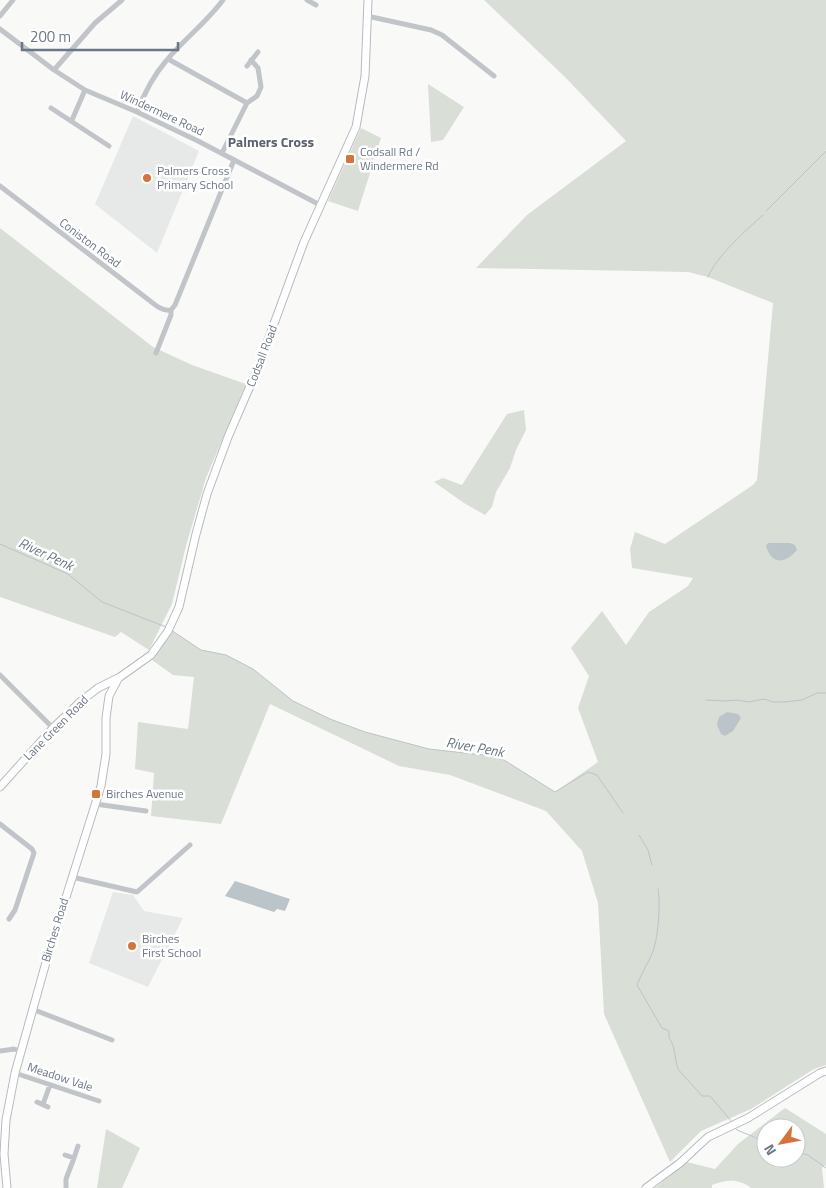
<svg xmlns="http://www.w3.org/2000/svg" width="826" height="1188" viewBox="0 0 826 1188" font-family="'Titillium Web',sans-serif">
  <style>
    .built { fill: #e7e9e8 }
    .green { fill: #d9ded7; fill-rule: evenodd }
    .water { fill: #bbc4c9 }
    .lines { fill: none; stroke-linecap: round; stroke-linejoin: round }
    .stream { stroke: #bbc4c9; stroke-width: 1 }
    .secondary-casing { stroke: #b6babf; stroke-width: 9 }
    .street { stroke: #c1c5c9; stroke-width: 5 }
    .secondary { stroke: #fff; stroke-width: 7 }
    .poi-dot { fill: #d6733b; stroke: #fff; stroke-width: 2 }
    .labels { text-anchor: middle; stroke-width: 5; stroke-linejoin: round; paint-order: stroke }
    .street-label { font-size: 12px; fill: #6b7786; stroke: #fff }
    .poi-label { font-size: 12px; fill: #6b7786; stroke: #fff; text-anchor: start }
    .neighbourhood-label { font-size: 14px; font-weight: bold; fill: #59616c; stroke: #fff }
    .water-label { font-size: 14px; font-style: italic; fill: #677781; stroke: #fff }
  </style>
  <rect width="100%" height="100%" fill="#f9faf8"/>
  <path class="built" d="M133,116L199,151L157,253L95,204Z
    M113,892L133,895L144,911L183,918L148,987L89,963Z"/>
  <path class="green" d="M484,0H826V1065L814,1069L751,1109L701,1131L670,1162L604,1014L598,903L582,851L546,811L450,775L399,766L270,704L221,824L151,816L154,773L135,769L138,722L188,729L194,677L173,675L152,660L171,630L201,650L226,655L253,669L293,701L330,719L365,732L429,749L483,755L504,760L555,792L598,762L578,708L589,676L571,648L602,611L626,645L649,612L688,586L693,578L632,568L630,549L635,532L665,544L753,485L757,480L773,303L708,277L688,272L476,268L527,215L626,141L565,77Z
    M428,84L464,107L443,140L431,142Z
    M361,128L381,138L358,211L328,201Z
    M0,228L153,347L192,365L246,384L206,478L186,546L172,604L149,650L121,632L115,637L0,597Z
    M524,410L526,430L516,450L510,468L496,492L492,507L485,515L464,503L434,482L443,478L462,485L507,414Z
    M785,1108L826,1134V1165L822,1168L824,1188H751C738,1178 726,1180 712,1185V1188H655L687,1162L715,1169L738,1144ZM766,1128H796V1158H766Z
    M106,1129L140,1148L122,1188H97Z"/>
  <path class="water" d="M768,543H790L795,545L797,550C785,564 772,565 766,546Z
    M727,712L738,714L741,718L733,731L725,736L721,734L717,725L719,717Z
    M235,881L290,899L285,911L277,909L274,912L225,896Z"/>
  <g class="lines">
    <path class="stream" d="M766,211L826,151
      M708,277C715,258 747,229 763,215
      M0,544L68,574L102,602L166,627
      M171,630L201,650L226,655L253,669L293,701L330,719L365,732L429,749L483,755L504,760L555,792L588,772L597,775L623,813
      M706,700L725,701L737,700L749,702L764,699L773,702H784L802,700L817,693H826
      M639,835L648,850L652,865
      M658,889C661,903 658,943 651,956C646,966 641,975 637,985L662,1028L669,1031V1038C676,1047 674,1058 678,1069C680,1072 698,1091 702,1096H710L732,1122
      M735,1128L737,1130L766,1142
      M796,1152L808,1155L826,1168"/>
    <defs>
      <path id="secondary" d="M0,787L53,728L81,701L98,688L120,677L151,655L168,631L179,607L196,534L207,494L228,437L257,370L304,242L356,127L365,76L368,0
        M7,1188L4,1154L6,1120L15,1073L50,948L101,786L106,754V718L109,696L118,679
        M646,1188L680,1163L708,1137L748,1118L820,1073L826,1071"/>
    </defs>
    <use href="#secondary" class="secondary-casing"/>
    <path class="street" d="M307,0L316,5
      M0,16L13,0
      M367,16L431,30L442,35L494,76
      M0,29L54,70L85,90L137,112L198,141L322,206
      M168,59L247,103
      M247,66L258,52
      M54,70L95,23L122,0
      M51,108L109,146
      M137,112C144,94 154,75 166,61C184,39 206,23 223,0
      M72,120L85,90
      M222,153L247,103L257,96L261,87L258,68L251,60
      M0,186L145,297C152,302 161,312 171,310
      M156,353L171,315V310L175,305L234,160
      M0,675L53,728
      M95,804L146,811
      M0,824L32,849L34,853L15,910L9,919
      M72,877L137,892L190,845
      M32,1009L112,1040
      M0,1051L14,1049L20,1051
      M15,1073L99,1101
      M37,1102L48,1107
      M43,1104L50,1085
      M65,1155L74,1158L78,1146
      M66,1188V1179L74,1158"/>
    <use href="#secondary" class="secondary"/>
  </g>
  <g class="poi-dot">
    <rect x="345" y="154" width="10" height="10" rx="2.5"/>
    <circle cx="147" cy="178" r="5"/>
    <rect x="91" y="789" width="10" height="10" rx="2.5"/>
    <circle cx="132" cy="946" r="5"/>
  </g>
  <g class="labels">
    <g class="street-label">
      <text transform="translate(162 113) rotate(25)" y="4">Windermere Road</text>
      <text transform="translate(90 243) rotate(37)" y="4">Coniston Road</text>
      <text transform="translate(262 356) rotate(-69)" y="4">Codsall Road</text>
      <text transform="translate(56 728) rotate(-45)" y="4">Lane Green Road</text>
      <text transform="translate(55 930) rotate(-73)" y="4">Birches Road</text>
      <text transform="translate(60 1077) rotate(18)" y="4">Meadow Vale</text>
    </g>
    <g class="poi-label">
      <text x="360" y="156">Codsall Rd /<tspan x="360" dy="14">Windermere Rd</tspan></text>
      <text x="157" y="175">Palmers Cross<tspan x="157" dy="14">Primary School</tspan></text>
      <text x="106" y="798">Birches Avenue</text>
      <text x="142" y="943">Birches<tspan x="142" dy="14">First School</tspan></text>
    </g>
    <g class="neighbourhood-label">
      <text x="271" y="147">Palmers Cross</text>
    </g>
    <g class="water-label">
      <text transform="translate(46 554) rotate(25)" y="5">River Penk</text>
      <text transform="translate(475 747) rotate(10)" y="5">River Penk</text>
    </g>
  </g>
  <g transform="translate(781 1143) rotate(238)"><circle r="24" fill="#ffffff" stroke="#c4c9cf"/>
  <path d="M0-4L9 19L0 12L-9 19Z" fill="#d6733b"/>
  <text y="-8" font-size="14" font-weight="bold" text-anchor="middle" fill="#6b7786">N</text>
  </g>
  <path d="M22 42v8h156v-8" fill="none" stroke="#6b7786" stroke-width="2.5"/>
  <text x="30" y="42" font-size="15" fill="#6b7786" stroke="#ffffff" stroke-width="4" paint-order="stroke">200 m</text>
</svg>
